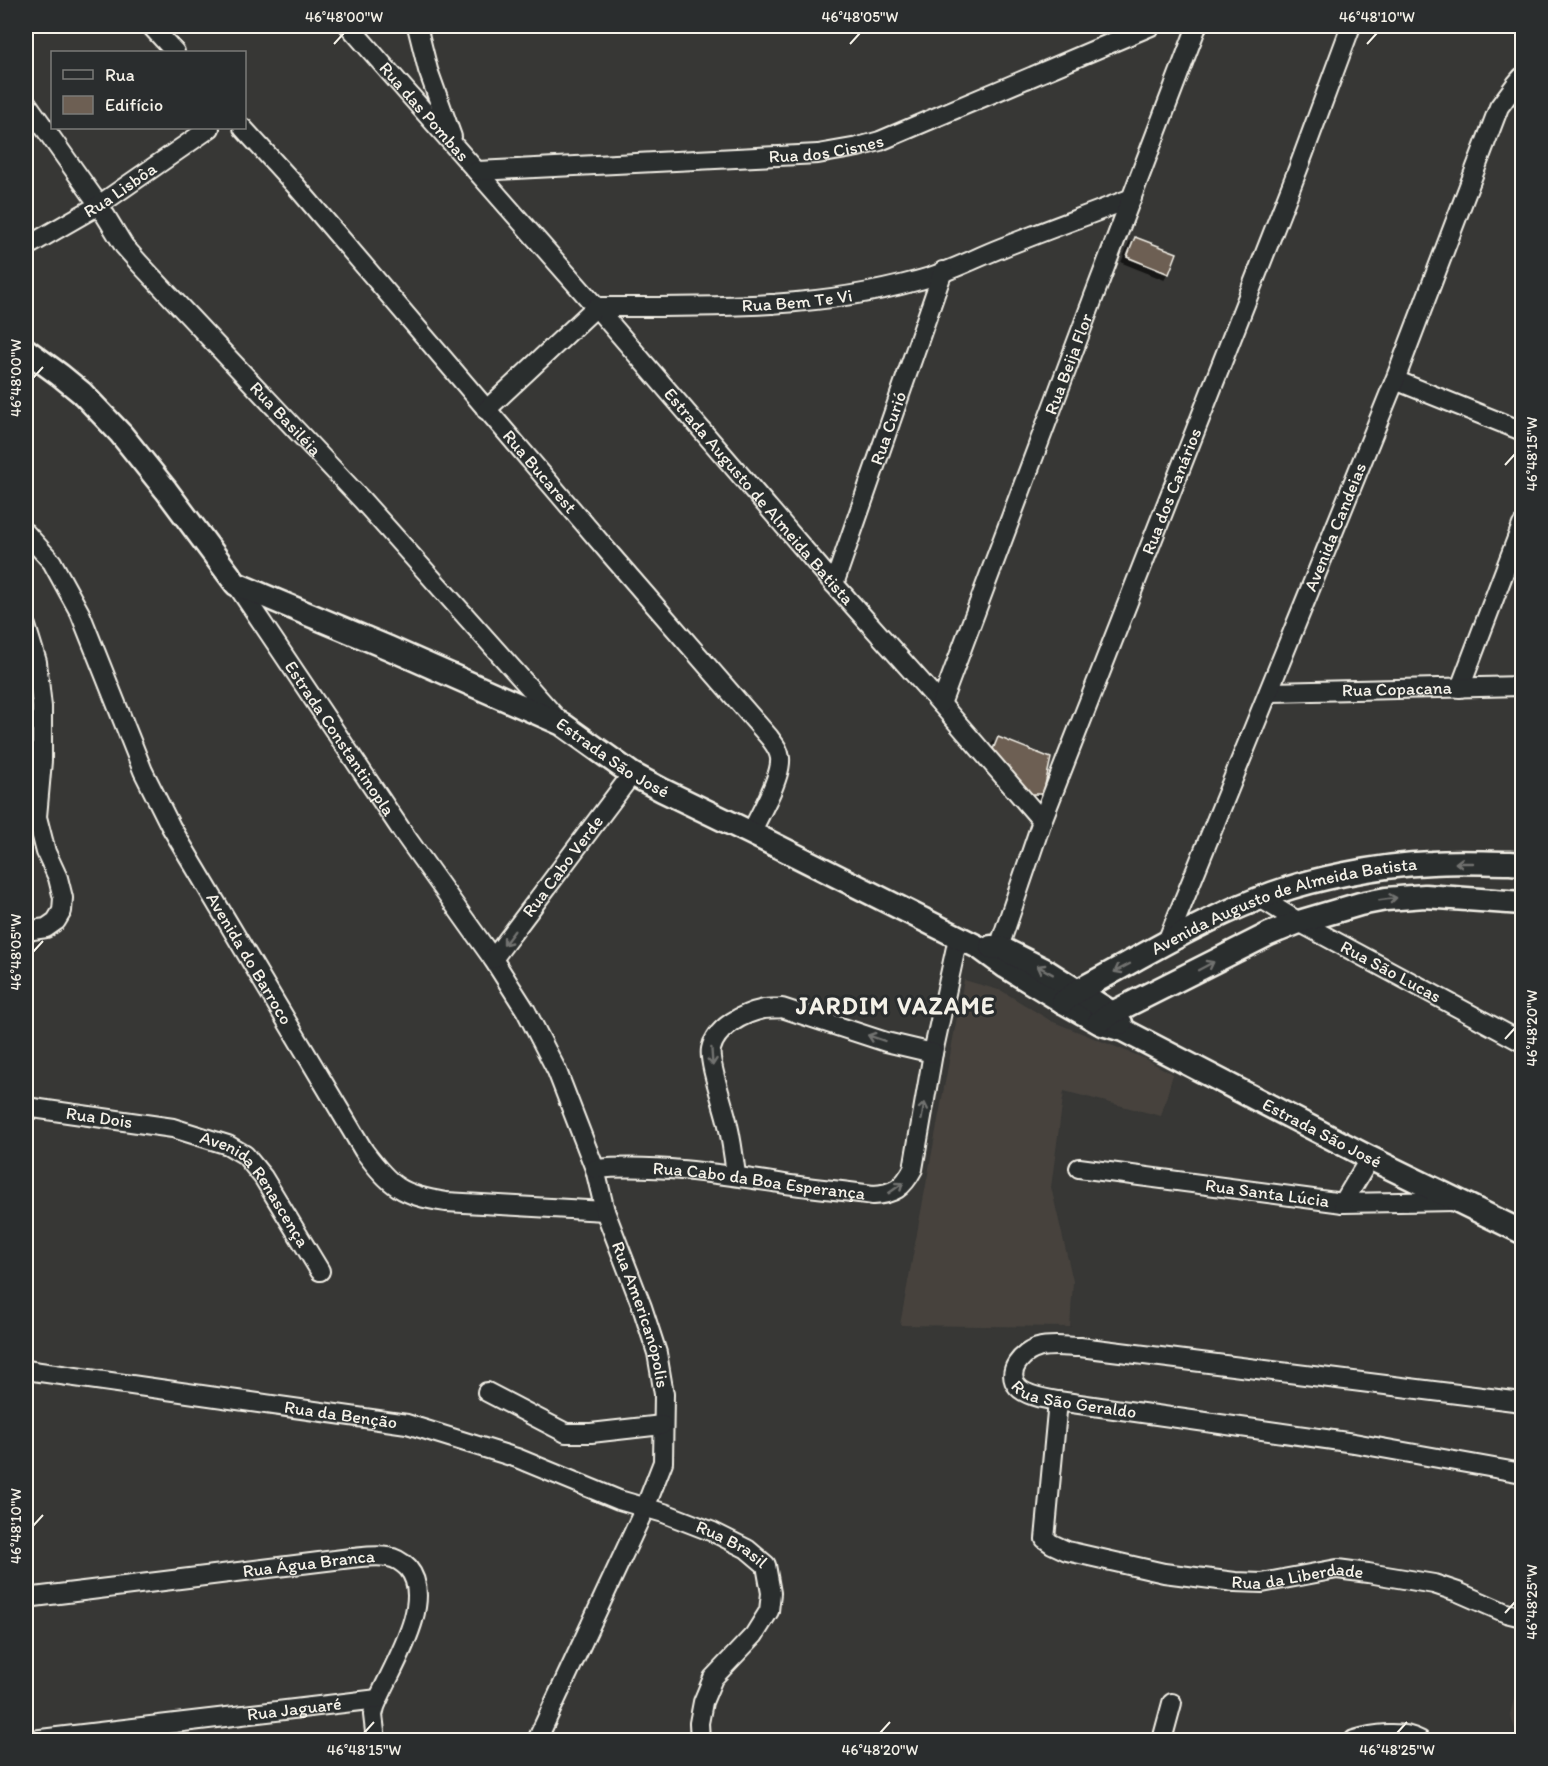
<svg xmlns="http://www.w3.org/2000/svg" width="1548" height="1766" viewBox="0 0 1548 1766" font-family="Itim,sans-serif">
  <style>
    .built { fill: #47433e }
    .building { fill: #6d5f53; stroke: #f4f1e8; stroke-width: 1.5; filter: url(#shadow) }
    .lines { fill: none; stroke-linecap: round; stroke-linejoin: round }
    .minor-casing { stroke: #f4f1e8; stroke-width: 22 }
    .tertiary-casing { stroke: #f4f1e8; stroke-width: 27 }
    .minor { stroke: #2a2d2e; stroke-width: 18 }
    .tertiary { stroke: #2a2d2e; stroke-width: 22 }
    .oneway { stroke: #71726f }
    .ticks { fill: none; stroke: #f4f1e8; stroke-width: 2 }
    .labels { text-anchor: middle; stroke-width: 6; stroke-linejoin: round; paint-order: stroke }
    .street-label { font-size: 18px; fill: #f4f1e8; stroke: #2a2d2e }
    .district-label { font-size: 24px; font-weight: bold; letter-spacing: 1.5px; fill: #f4f1e8; stroke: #2a2d2e }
    .neatline { fill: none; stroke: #f4f1e8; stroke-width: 2 }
    .ticks-label { font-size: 15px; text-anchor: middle; fill: #f4f1e8 }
  </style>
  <defs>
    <filter id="shadow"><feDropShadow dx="-5" dy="5" stdDeviation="0" flood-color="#0009"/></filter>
  </defs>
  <rect width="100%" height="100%" fill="#373735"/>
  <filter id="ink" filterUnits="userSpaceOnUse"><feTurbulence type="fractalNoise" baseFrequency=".0167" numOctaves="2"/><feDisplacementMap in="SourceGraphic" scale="12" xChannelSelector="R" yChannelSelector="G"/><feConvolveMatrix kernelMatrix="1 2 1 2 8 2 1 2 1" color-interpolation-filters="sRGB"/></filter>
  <g filter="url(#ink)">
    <path class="built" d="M964,980L1002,991L1051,1021L1141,1057L1173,1074L1161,1116L1064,1091L1051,1187L1073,1281L1070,1327L900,1325Z
      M1521,1670H1522V1740H1519L1510,1715Z"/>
    <path class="building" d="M1135,237L1177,253L1169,274L1127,257Z
      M998,737L1051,758L1043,794H1031L992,752Z"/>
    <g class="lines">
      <defs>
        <g id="minor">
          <path d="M151,26L175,52"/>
          <path id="s1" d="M349,26L596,307L834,584L941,704L1042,821"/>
          <path d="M417,26L428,70L452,137"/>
          <path id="s2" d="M26,102L99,205L124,246L140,264L362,500L561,723"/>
          <path id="s3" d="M243,128L296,186L611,555L769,737C774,744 779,749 780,758C782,777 759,815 751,833"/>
          <path id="s4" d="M477,171L818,154L858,147L880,141L1151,26"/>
          <path id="s5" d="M26,247L99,205L210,128"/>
          <path d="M1395,380L1522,431"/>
          <path id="s6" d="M486,410L596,307C703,307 812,310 916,281C945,274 973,259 1001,248C1044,231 1088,215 1132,198"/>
          <path id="s7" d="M26,533L52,562L80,613L143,771L171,827L364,1151C391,1187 401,1195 446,1202L605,1211"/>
          <path id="s8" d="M236,584L402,831L493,959L526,1011L557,1071L595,1169L605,1211L642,1307L657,1353L664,1394L663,1462L645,1508L537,1740"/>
          <path id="s9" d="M834,584L943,271"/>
          <path d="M26,626L37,662L42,707V761L37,817L46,852L58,878L63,898L62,911L56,921L46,928L26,931"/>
          <path d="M1460,688L1522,525"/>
          <path id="s10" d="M1269,692L1522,686"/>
          <path id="s11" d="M941,704L1094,296L1197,26"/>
          <path id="s12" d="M1260,898L1299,922L1522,1042"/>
          <path id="s13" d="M1166,944L1395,380L1499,107L1516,84L1522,77"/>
          <path id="s14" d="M493,959L632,774"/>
          <path id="s15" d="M995,959L1042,821L1298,169L1351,26"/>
          <path id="s16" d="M26,1107L173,1128L228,1145L245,1155L263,1177L320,1271"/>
          <path id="s17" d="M1079,1168L1343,1203L1456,1201"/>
          <path id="s18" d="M595,1169C655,1164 714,1173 773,1182C806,1188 840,1190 873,1195C894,1194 903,1188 913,1169L933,1053L958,938"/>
          <path d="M736,1175C734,1159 732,1142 728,1125C725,1109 708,1062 711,1049C716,1027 744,1013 764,1009C770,1008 776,1009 782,1008L886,1042L933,1053"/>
          <path d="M1343,1203L1370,1158"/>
          <path id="s19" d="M26,1370L407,1424L517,1458L619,1500L664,1513L713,1532L747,1549L766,1565L771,1593L769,1611L754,1635L713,1678L703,1702L699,1723L700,1740"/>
          <path d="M487,1392L566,1433H591L662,1425"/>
          <path id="s20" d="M1058,1401L1045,1539L1052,1544L1067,1551L1164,1573L1235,1582L1262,1583L1337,1569L1368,1573L1434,1584L1458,1592L1506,1613L1522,1617"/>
          <path id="s21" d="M1522,1402L1080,1347C1067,1347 1051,1344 1038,1348C1023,1352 1004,1372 1018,1387C1026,1396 1046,1399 1058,1401L1354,1443L1522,1473"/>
          <path id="s22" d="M26,1598L351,1558C363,1557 376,1555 388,1557C396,1558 403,1563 408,1568C437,1602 388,1673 375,1707L373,1715L376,1740"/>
          <path id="s23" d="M32,1740L378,1699"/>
          <path d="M1162,1740L1172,1703"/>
          <path d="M1354,1740C1373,1734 1402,1730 1420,1740"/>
        </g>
        <g id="tertiary">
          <path id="s24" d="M26,350L60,375L82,393L121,434L166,490L236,584L389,648L562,724L632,774L662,790L751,833L980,948L1006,967L1063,1002L1102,1024L1123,1030L1370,1158L1522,1232"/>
          <path d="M991,947L1001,948L1043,969L1112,1013L1121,1023"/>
          <path id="s25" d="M1063,1002L1079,990C1138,959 1196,923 1258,899C1307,879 1380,865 1432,863C1458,861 1484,863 1510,863L1522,864"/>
          <path d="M1099,1022L1112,1013L1269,934L1299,922L1360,904L1386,899L1425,896L1522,903"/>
        </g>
      </defs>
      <use href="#minor" class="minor-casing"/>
      <use href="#tertiary" class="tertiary-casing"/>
      <use href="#minor" class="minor"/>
      <use href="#tertiary" class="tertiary"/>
    </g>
    <defs><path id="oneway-shaft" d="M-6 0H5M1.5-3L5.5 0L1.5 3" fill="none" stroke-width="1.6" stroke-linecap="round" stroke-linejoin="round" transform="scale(1.5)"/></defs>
    <g class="oneway">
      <use href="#oneway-shaft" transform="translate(1464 863) rotate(-180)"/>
      <use href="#oneway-shaft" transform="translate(1388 899) rotate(-8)"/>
      <use href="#oneway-shaft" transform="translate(509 938) rotate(127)"/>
      <use href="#oneway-shaft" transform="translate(1206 966) rotate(-28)"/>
      <use href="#oneway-shaft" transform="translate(1122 968) rotate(152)"/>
      <use href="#oneway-shaft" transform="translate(1045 970) rotate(-151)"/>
      <use href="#oneway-shaft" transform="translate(876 1038) rotate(-161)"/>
      <use href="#oneway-shaft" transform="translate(712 1057) rotate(86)"/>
      <use href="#oneway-shaft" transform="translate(923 1111) rotate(-80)"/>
      <use href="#oneway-shaft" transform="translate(896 1188) rotate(-35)"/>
    </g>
  </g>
  <path class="ticks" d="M334,44L344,33M850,44L860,33M1367,44L1377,33M33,378L43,367M1505,465L1515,454M33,952L43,941M1505,1039L1515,1028M33,1526L43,1515M1505,1613L1515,1602M364,1733L374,1722M880,1733L890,1722M1397,1733L1407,1722"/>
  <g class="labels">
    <g class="street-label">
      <text dy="6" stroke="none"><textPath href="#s1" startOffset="114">Rua das Pombas</textPath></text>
      <text dy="6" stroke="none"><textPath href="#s4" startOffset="350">Rua dos Cisnes</textPath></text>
      <text dy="6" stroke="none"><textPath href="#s5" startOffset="110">Rua Lisbôa</textPath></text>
      <text dy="6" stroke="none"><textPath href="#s6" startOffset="352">Rua Bem Te Vi</textPath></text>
      <text dy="6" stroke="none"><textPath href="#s11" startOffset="363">Rua Beija Flor</textPath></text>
      <text dy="6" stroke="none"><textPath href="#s2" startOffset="411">Rua Basiléia</textPath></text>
      <text dy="6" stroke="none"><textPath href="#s9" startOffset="165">Rua Curió</textPath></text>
      <text dy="6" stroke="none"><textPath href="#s3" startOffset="454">Rua Bucarest</textPath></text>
      <text dy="6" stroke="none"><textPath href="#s15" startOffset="500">Rua dos Canários</textPath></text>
      <text dy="6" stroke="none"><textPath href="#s1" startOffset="624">Estrada Augusto de Almeida Batista</textPath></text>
      <text dy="6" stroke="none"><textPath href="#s13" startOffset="450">Avenida Candeias</textPath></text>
      <text dy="6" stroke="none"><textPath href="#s10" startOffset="128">Rua Copacana</textPath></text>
      <text dy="6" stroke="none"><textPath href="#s8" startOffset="186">Estrada Constantinopla</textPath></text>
      <text dy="6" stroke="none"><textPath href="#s24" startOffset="732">Estrada São José</textPath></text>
      <text dy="6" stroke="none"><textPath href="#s14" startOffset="116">Rua Cabo Verde</textPath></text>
      <text dy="6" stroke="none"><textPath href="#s25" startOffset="244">Avenida Augusto de Almeida Batista</textPath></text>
      <text dy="6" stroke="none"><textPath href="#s7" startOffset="483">Avenida do Barroco</textPath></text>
      <text dy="6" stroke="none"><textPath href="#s12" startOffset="150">Rua São Lucas</textPath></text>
      <text dy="6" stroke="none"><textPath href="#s16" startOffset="74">Rua Dois</textPath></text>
      <text dy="6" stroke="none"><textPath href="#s24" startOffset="1536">Estrada São José</textPath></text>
      <text dy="6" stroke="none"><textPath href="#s18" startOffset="165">Rua Cabo da Boa Esperança</textPath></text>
      <text dy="6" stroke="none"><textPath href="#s17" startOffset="190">Rua Santa Lúcia</textPath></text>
      <text dy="6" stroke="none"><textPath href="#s16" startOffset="256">Avenida Renascença</textPath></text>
      <text dy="6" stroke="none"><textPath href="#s8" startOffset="842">Rua Americanópolis</textPath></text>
      <text dy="6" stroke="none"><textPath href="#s21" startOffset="598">Rua São Geraldo</textPath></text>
      <text dy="6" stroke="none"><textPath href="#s19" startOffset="318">Rua da Benção</textPath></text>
      <text dy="6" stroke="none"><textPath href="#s19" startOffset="732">Rua Brasil</textPath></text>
      <text dy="6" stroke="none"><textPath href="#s22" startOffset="285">Rua Água Branca</textPath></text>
      <text dy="6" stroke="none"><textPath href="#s20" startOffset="398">Rua da Liberdade</textPath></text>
      <text dy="6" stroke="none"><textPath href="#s23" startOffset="264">Rua Jaguaré</textPath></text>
    </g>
    <g class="district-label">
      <text x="896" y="1014">JARDIM VAZAME</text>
    </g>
  </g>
  <rect width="1548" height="1766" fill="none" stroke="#2a2d2e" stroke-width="66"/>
  <rect x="51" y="51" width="195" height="78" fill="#2a2d2e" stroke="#7b7b78" stroke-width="1.5"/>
  <rect x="63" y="70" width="30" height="9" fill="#2a2d2e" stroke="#7b7b78" stroke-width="1.5"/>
  <text x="105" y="81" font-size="18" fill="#f4f1e8">Rua</text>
  <rect x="63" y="96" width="30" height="18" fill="#6d5f53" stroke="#7b7b78" stroke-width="1.5"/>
  <text x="105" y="111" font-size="18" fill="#f4f1e8">Edifício</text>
  <rect x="33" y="33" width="1482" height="1700" class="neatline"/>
  <g class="ticks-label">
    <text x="344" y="22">46°48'00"W</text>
    <text x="860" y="22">46°48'05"W</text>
    <text x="1377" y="22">46°48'10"W</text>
    <text transform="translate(16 378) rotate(-90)" y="5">46°48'00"W</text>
    <text transform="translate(1532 454) rotate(-90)" y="5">46°48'15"W</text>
    <text transform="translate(16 952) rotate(-90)" y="5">46°48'05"W</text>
    <text transform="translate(1532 1028) rotate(-90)" y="5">46°48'20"W</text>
    <text transform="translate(16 1526) rotate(-90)" y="5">46°48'10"W</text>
    <text transform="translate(1532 1602) rotate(-90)" y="5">46°48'25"W</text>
    <text x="364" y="1755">46°48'15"W</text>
    <text x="880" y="1755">46°48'20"W</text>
    <text x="1397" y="1755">46°48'25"W</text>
  </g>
</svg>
